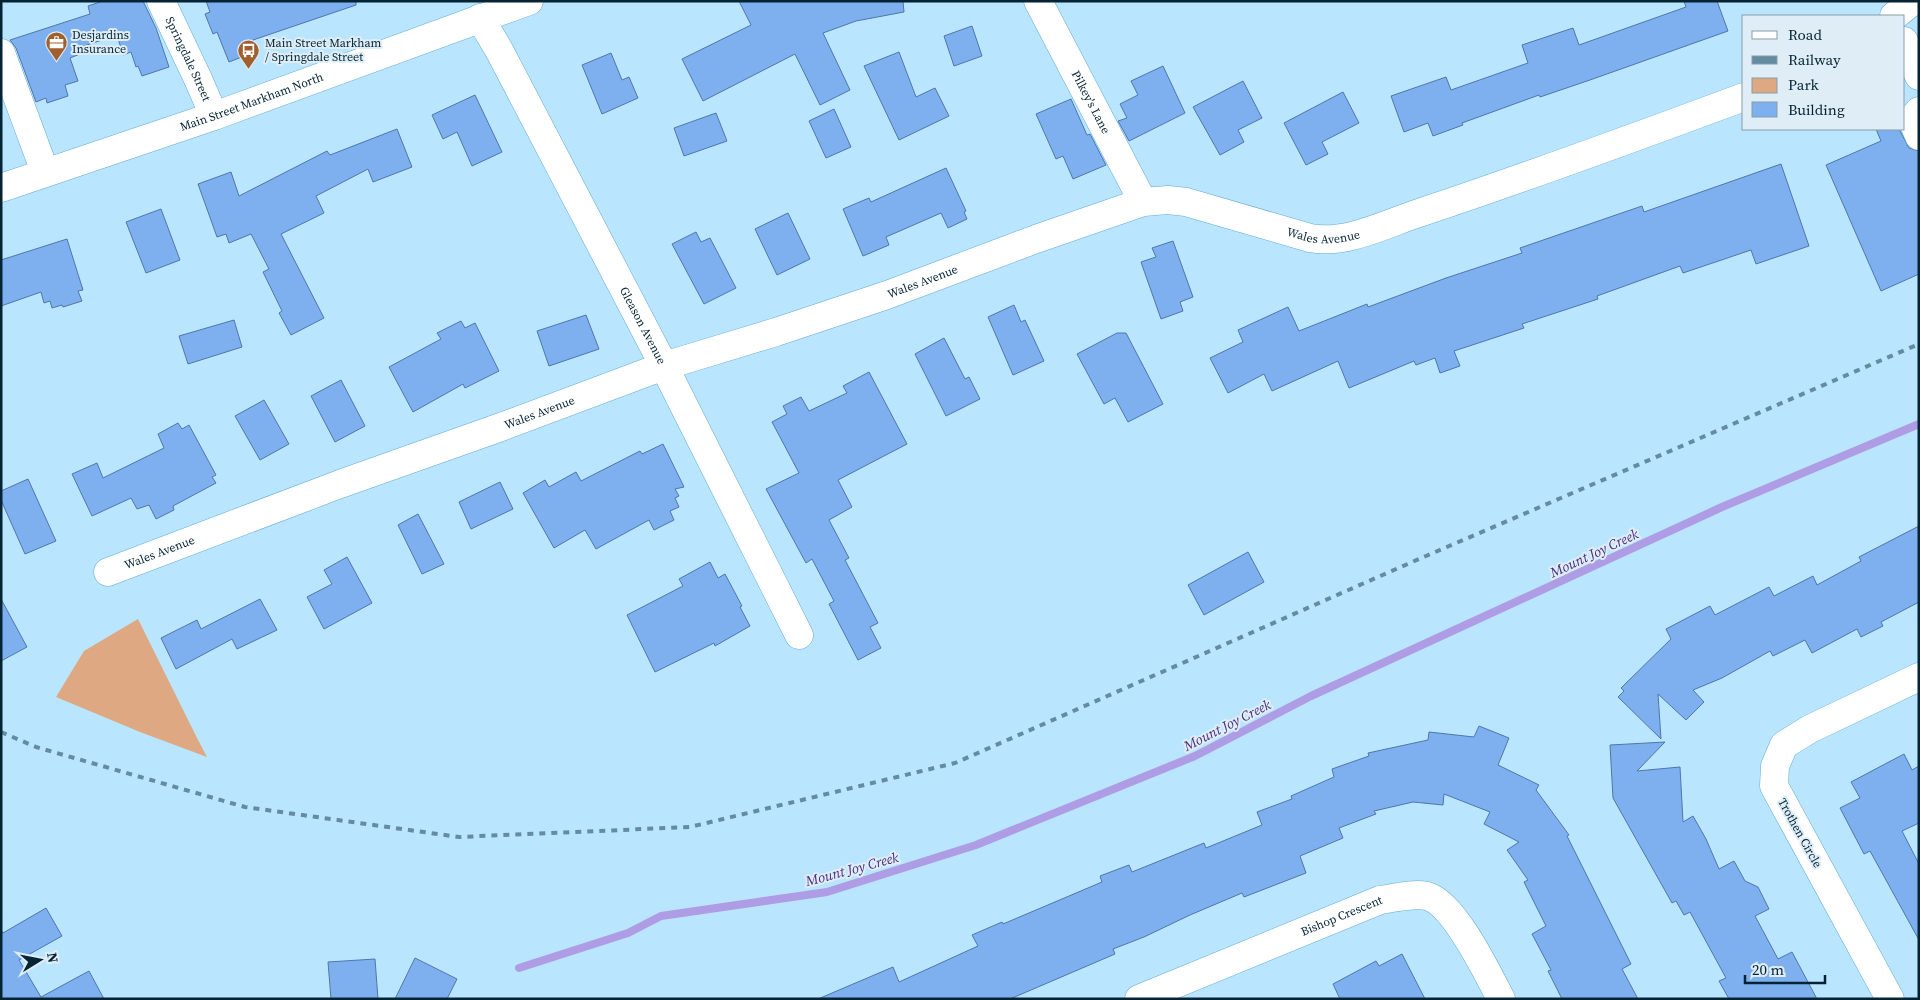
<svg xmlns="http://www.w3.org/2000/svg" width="1920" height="1000" viewBox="0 0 1920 1000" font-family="'Source Serif 4',serif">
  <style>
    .green { fill: #dea883 }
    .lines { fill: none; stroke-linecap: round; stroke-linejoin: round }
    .stream { stroke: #ae9ce4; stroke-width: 8 }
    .building { fill: #7eafee; stroke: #4e77ac }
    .minor-casing { stroke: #62abd4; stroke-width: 29 }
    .major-casing { stroke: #62abd4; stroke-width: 29 }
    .minor { stroke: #fff; stroke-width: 28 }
    .major { stroke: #fff; stroke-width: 28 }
    .rail { stroke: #658ba0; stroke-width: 4; stroke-dasharray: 6 6; stroke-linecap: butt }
    .labels { text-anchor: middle; stroke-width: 4; stroke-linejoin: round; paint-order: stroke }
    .poi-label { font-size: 12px; fill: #042434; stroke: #dfedf6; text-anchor: start }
    .street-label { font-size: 12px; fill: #042434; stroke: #dfedf6 }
    .water-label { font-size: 14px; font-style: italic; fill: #492b80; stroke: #dfedf6 }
  </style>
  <rect width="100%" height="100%" fill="#bae5ff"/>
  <path class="green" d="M138,619L197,738L207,757L140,732L56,697L84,651Z"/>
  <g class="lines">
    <path class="stream" d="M519,968L628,933L661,916L827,892L976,845L1195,756L1311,696L1722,507L1919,424"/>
  </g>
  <path class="building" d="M103,1H143L156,28L169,67L142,76L138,66L136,67L131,52L123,55L117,35L78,48L80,54L70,58L78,81L65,85L68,96L47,103L46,98L36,102L16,48L10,40L90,14L88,6Z
    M206,1H356V5L253,40L257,51L229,62L217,32L213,34L205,14L210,12Z
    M739,1H903L904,12L856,21L823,33L850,90L820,105L795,54L703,101L682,59L751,25Z
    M1684,1H1717L1728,31L1590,80L1540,97L1539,95L1462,123L1463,125L1433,136L1428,123L1404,132L1391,96L1446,77L1451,90L1528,63L1522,45L1573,28L1579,45L1686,7Z
    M972,26L982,56L954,66L944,36Z
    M899,52L916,97L935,88L949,116L899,140L864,66Z
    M611,53L622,80L629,77L638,98L602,114L582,65Z
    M1163,66L1185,113L1129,141L1118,121L1127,118L1120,104L1138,95L1131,81Z
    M1243,81L1262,118L1238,130L1244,142L1220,155L1193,107Z
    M1343,92L1359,123L1322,142L1328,154L1306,165L1284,123Z
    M475,95L502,152L472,166L457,132L443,139L432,115Z
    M1071,99L1087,135L1090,134L1106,165L1073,179L1063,156L1056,159L1036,114Z
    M834,109L851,147L826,158L809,121Z
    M716,113L727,141L684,156L674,128Z
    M397,129L412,167L373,182L368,169L316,196L324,213L281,234L324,318L291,335L279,313L282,311L263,272L269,269L251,234L229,243L226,234L217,237L198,184L231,172L239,196L327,151L330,155Z
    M1876,129H1899L1909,148L1919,151V274L1881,291L1826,165L1881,141Z
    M1781,164L1809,246L1756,264L1751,250L1683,273L1680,266L1597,296L1598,299L1522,324L1524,328L1454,351L1460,366L1440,373L1435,358L1416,365L1414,361L1349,388L1338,361L1272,391L1264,374L1228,393L1210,358L1243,342L1238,330L1288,307L1299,331L1367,304L1368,307L1446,278L1522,253L1520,248L1642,206L1644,212Z
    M946,168L966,211L964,212L967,219L948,228L941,213L886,237L889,245L863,256L843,209L869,198L871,202Z
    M161,209L180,260L146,273L126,222Z
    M788,213L810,259L777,275L755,229Z
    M696,232L701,242L710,238L736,288L704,304L672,244Z
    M67,239L83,290L78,291L82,301L63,307L62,305L52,308L50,301L44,303L41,292L1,306V260Z
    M1173,241L1193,297L1180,302L1183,311L1161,319L1141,262L1156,257L1152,248Z
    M1014,305L1021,322L1025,320L1044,361L1013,375L988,317Z
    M586,315L599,349L549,366L537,331Z
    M234,320L242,347L188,364L179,336Z
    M461,321L465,328L475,323L499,371L465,388L463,384L413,412L389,367L441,339L437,333Z
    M1117,333H1126L1163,404L1128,422L1115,398L1104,404L1077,354Z
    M944,338L965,379L969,377L980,399L946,416L915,354Z
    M869,372L907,444L838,480L852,507L829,520L849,558L845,560L878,623L870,627L881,648L858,660L829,604L834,601L812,559L806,563L766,489L799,473L772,422L787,414L783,406L801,397L809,411L847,393L843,386Z
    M341,380L365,426L335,442L311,396Z
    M264,400L289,444L260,460L235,416Z
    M178,423L182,429L189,425L216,475L212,477L216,483L173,506L174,510L156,519L149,505L137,509L131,498L92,516L72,474L97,463L103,478L164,448L158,434Z
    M663,444L684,487L675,489L679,496L675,498L679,507L670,511L674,520L654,530L649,520L596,549L585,530L554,548L523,493L545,480L549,487L576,472L581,481L640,451L642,454Z
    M28,479L56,541L25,554L1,500V491Z
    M500,482L513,509L471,529L459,502Z
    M418,514L444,564L422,574L398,525Z
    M1919,526V602L1881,622L1883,626L1861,637L1857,629L1812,653L1805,640L1773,656L1770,651L1722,678L1693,690L1704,702L1686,720L1658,694L1661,739L1618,697L1624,691L1621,688L1671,639L1666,629L1710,606L1715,615L1769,587L1774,596L1813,576L1817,585L1861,561L1859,557Z
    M1248,552L1264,582L1204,615L1188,585Z
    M347,557L372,603L324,629L307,597L332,584L324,570Z
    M710,562L718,578L725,574L742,606L740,607L750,626L715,646L714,643L655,672L627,615L683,586L679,579Z
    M1,599L27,647L1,661Z
    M260,599L277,630L237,649L232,639L176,669L161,638L197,620L201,629Z
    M1479,726L1509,738L1498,765L1539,785L1536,790L1569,835L1567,836L1631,964L1622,969L1638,999H1562L1548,971L1551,970L1532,934L1546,926L1524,882L1528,880L1507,850L1519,842L1484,824L1490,812L1444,794L1443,805L1413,802L1374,811L1376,814L1339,828L1343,838L1300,856L1306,873L1244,897L1242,893L1190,915L1144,937L1113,949L1115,954L1010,999H818L893,967L899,982L978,946L972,935L1002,922L1003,924L1102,882L1100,876L1129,865L1132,872L1204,843L1206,848L1262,825L1257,812L1292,799L1291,796L1334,777L1332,769L1369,756L1368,753L1428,740L1429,732L1474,737Z
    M1665,742L1637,771L1680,767L1683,822L1693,816L1706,839L1719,869L1734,861L1745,881L1758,887L1769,909L1755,916L1778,959L1792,952L1817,999H1729L1719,981L1726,978L1690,912L1684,915L1676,901L1672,903L1613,798L1610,745Z
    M1904,754L1912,770L1919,766V823L1902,831L1919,864V940L1870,851L1864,854L1840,808L1860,798L1851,782Z
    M46,908L62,936L19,960L41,997L89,971L104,999H1V930L3,933Z
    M1402,954L1425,999H1340L1333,984L1376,961L1379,966Z
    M415,958L457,979L447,999H395Z
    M375,959L378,999H331L328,962Z"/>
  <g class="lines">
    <defs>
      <g id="minor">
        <path id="s1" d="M161,1L198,79L214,116"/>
        <path id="s2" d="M1038,1L1143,202"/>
        <path d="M1894,16L1913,1"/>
        <path id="s3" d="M480,18L499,50L664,366L799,635"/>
        <path d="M1904,41L1919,76"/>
        <path d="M1,53L45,172"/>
        <path d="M1919,111L1912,119L1919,136"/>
        <path id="s4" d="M108,572L340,484L501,427L664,366L776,332L887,295L1036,239L1143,202L1168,200L1186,202L1310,238C1346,245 1385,224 1419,213C1528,177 1636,137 1744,97"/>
        <path id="s5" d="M1139,999L1380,900C1395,898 1412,893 1427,896C1454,903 1488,974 1501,999"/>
        <path d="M1890,999L1774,786L1775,766L1784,745L1810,729L1919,677"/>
      </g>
      <g id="major">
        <path id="s6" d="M1,188L214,116L529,1"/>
      </g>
    </defs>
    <use href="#minor" class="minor-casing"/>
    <use href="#major" class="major-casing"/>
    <use href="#minor" class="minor"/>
    <use href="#major" class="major"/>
    <path class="rail" d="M1,732L36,747L245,807L459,837L690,827L955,763L1419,559L1919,344"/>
  </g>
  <defs>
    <symbol id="office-pin" viewBox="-11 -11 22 30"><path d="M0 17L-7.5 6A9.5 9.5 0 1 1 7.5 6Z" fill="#a15f2d" stroke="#dfedf6"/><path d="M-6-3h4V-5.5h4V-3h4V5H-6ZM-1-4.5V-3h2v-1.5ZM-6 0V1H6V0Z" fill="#fff"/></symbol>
    <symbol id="bus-pin" viewBox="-11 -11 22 30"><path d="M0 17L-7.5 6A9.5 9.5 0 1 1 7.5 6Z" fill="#a15f2d" stroke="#dfedf6"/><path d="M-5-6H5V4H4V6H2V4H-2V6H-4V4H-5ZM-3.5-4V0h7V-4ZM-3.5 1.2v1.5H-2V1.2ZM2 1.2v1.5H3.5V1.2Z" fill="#fff"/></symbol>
  </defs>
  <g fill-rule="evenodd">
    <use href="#office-pin" x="44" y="30" width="25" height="34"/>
    <use href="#bus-pin" x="236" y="38" width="25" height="34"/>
  </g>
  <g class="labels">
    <g class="poi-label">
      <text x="72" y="39">Desjardins<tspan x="72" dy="14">Insurance</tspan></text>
      <text x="265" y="47">Main Street Markham<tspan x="265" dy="14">/ Springdale Street</tspan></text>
    </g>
    <g class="street-label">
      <text dy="4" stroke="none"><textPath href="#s1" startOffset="64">Springdale Street</textPath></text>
      <text dy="4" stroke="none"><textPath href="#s6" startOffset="265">Main Street Markham North</textPath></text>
      <text dy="4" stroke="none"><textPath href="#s2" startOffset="114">Pilkey's Lane</textPath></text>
      <text dy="4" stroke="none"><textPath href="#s4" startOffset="1285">Wales Avenue</textPath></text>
      <text dy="4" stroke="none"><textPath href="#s4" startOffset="865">Wales Avenue</textPath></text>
      <text dy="4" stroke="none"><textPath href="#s3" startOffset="348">Gleason Avenue</textPath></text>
      <text dy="4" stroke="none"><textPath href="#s4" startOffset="460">Wales Avenue</textPath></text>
      <text dy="4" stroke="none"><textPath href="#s4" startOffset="55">Wales Avenue</textPath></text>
      <text transform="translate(1800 833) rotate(61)" y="4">Trothen Circle</text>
      <text dy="4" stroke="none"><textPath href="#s5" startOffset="219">Bishop Crescent</textPath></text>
    </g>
    <g class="water-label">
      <text transform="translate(1594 553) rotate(-25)" y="5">Mount Joy Creek</text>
      <text transform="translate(1227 725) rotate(-27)" y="5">Mount Joy Creek</text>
      <text transform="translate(852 869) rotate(-15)" y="5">Mount Joy Creek</text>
    </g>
  </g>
  <rect width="1920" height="1000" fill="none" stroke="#042434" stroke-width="5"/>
  <rect x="1742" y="15" width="162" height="115" fill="#dfedf6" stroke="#879da8"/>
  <rect x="1752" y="31" width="25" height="8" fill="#ffffff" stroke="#879da8"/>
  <text x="1788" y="40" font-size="15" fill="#042434">Road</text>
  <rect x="1752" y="56" width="25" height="8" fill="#658ba0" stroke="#879da8"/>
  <text x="1788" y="65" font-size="15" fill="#042434">Railway</text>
  <rect x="1752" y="78" width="25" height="15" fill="#dea883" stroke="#879da8"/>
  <text x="1788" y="90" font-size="15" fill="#042434">Park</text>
  <rect x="1752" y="102" width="25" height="15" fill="#7eafee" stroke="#879da8"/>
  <text x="1788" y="115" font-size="15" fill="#042434">Building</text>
  <g transform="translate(40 960) rotate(80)" stroke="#dfedf6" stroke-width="4" paint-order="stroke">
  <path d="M0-4L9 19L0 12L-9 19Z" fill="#042434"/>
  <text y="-8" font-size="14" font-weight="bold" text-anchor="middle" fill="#042434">N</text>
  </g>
  <path d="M1745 975v8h80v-8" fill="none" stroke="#042434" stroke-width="2.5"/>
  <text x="1752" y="975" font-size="15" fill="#042434" stroke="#dfedf6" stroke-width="4" paint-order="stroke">20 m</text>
</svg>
